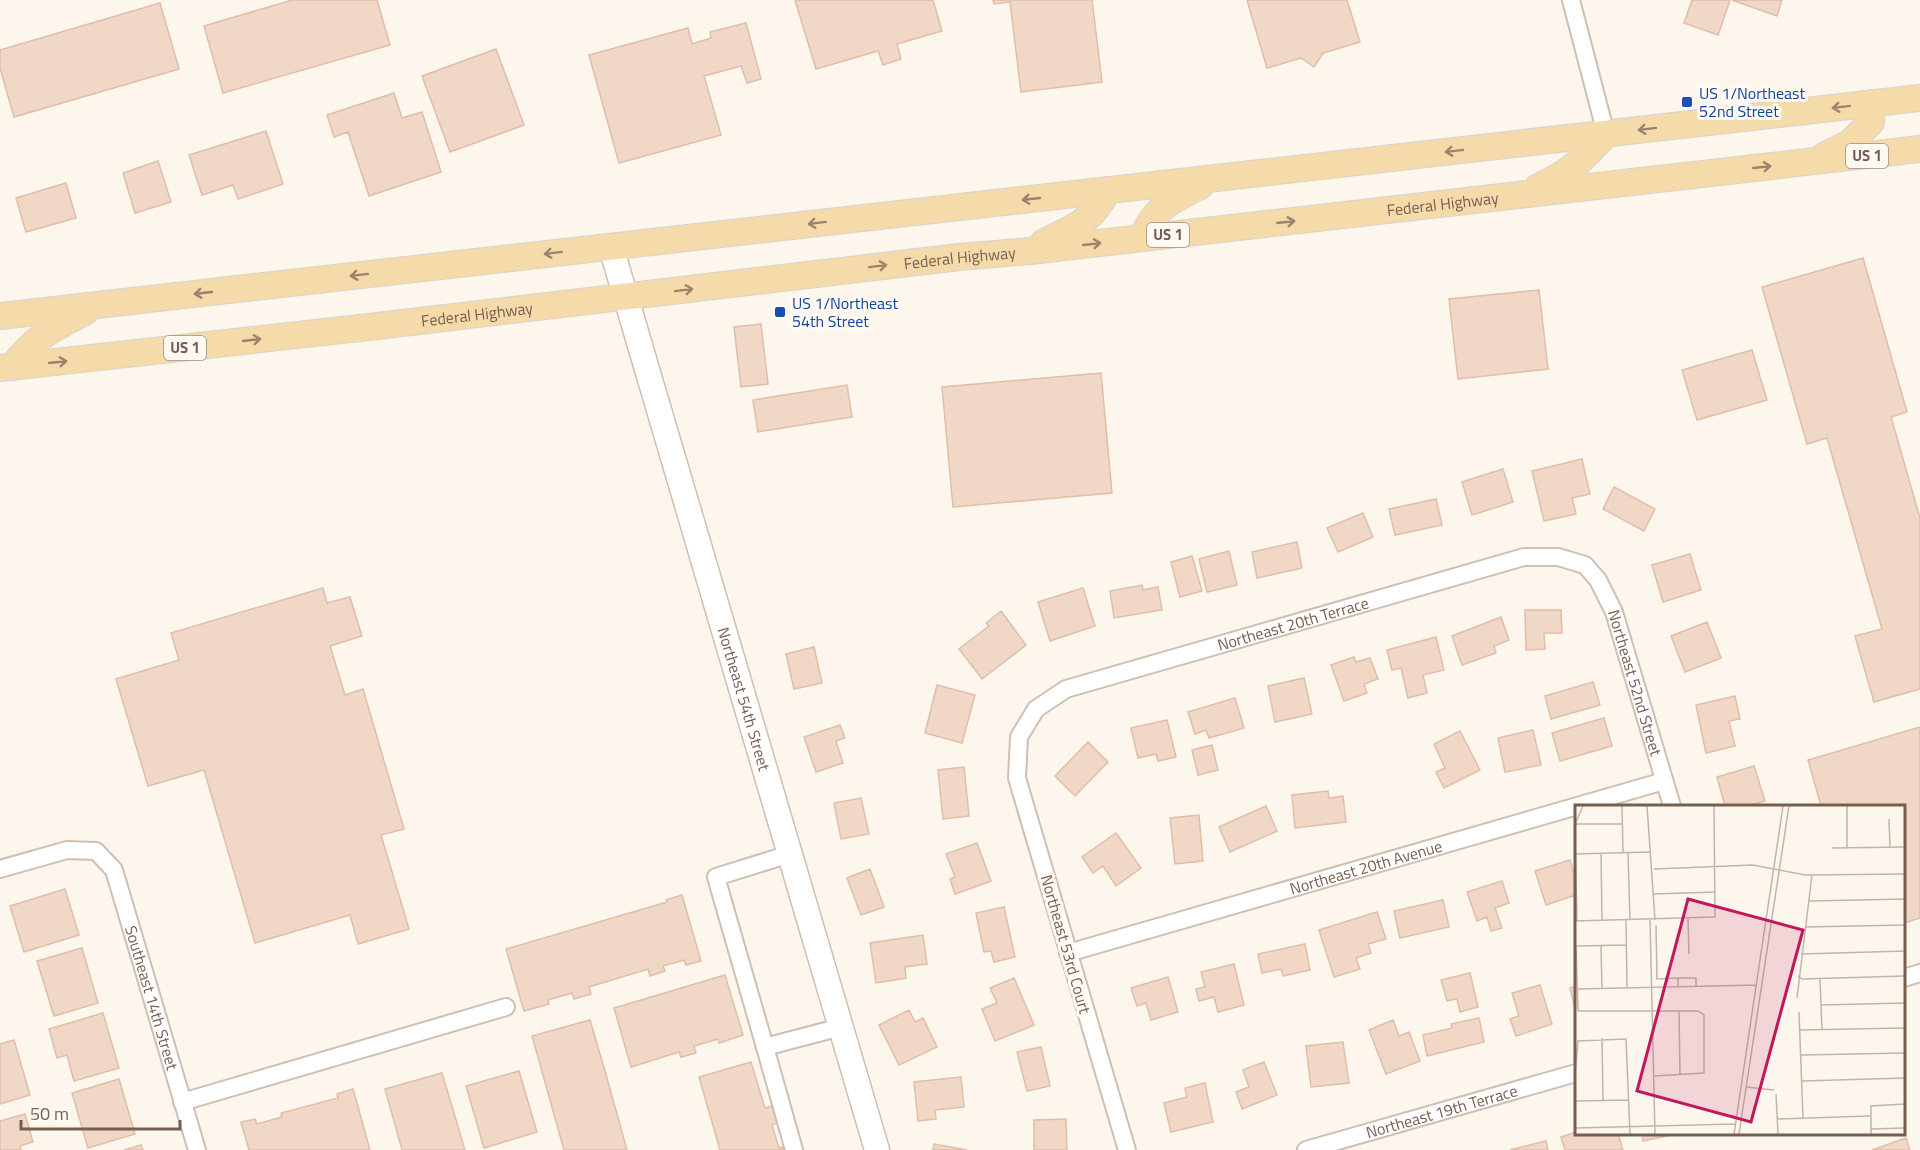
<svg xmlns="http://www.w3.org/2000/svg" width="1920" height="1150" viewBox="0 0 1920 1150" font-family="'Titillium Web',sans-serif">
  <style>
    .building { fill: #f0d7c6; stroke: #e1bea7; stroke-width: 1.5 }
    .lines { fill: none; stroke-linecap: round; stroke-linejoin: round }
    .street-casing { stroke: #cebfb2; stroke-width: 20 }
    .secondary-casing { stroke: #d1bfb0; stroke-width: 27 }
    .primary-casing { stroke: #d9d2ce; stroke-width: 28 }
    .street { stroke: #fff; stroke-width: 16 }
    .secondary { stroke: #fff; stroke-width: 24 }
    .primary { stroke: #f5daaa; stroke-width: 26 }
    .oneway { stroke: #9d836b }
    .transit-dot { fill: #1a4fb4; stroke: #fefaf3; stroke-width: 2 }
    .labels { text-anchor: middle; stroke-width: 6; stroke-linejoin: round; paint-order: stroke }
    .shield { fill: #fefaf3; stroke: #a08d81; stroke-width: 1.5 }
    .shield-label { font-size: 15px; font-weight: bold; fill: #775e50 }
    .transit-label { font-size: 16px; fill: #164399; stroke: #fefaf3; text-anchor: start }
    .street-label { font-size: 16px; fill: #775e50; stroke: #fefaf3 }
    .inset-road { fill: none; stroke: #c3b4a9; stroke-width: 1.5 }
    .view { fill: #c2185b; fill-opacity: 0.15; stroke: #c2185b; stroke-width: 3 }
    .inset-edge { fill: none; stroke: #775e50; stroke-width: 3 }
  </style>
  <rect width="100%" height="100%" fill="#fcf6ed"/>
  <path class="building" d="M292,0H377L390,45L223,93L204,26Z
    M795,0H933L942,31L897,44L901,59L883,65L878,51L816,69Z
    M993,0H1092L1102,82L1021,92L1010,2L994,4Z
    M1247,0H1347L1360,42L1323,53L1314,67L1301,58L1267,68Z
    M1692,0H1730L1718,35L1684,23Z
    M1732,0H1782L1777,16Z
    M160,3L179,69L14,117L0,68V50Z
    M746,23L761,79L747,83L741,66L704,76L721,135L619,163L589,55L688,28L692,44L711,38L710,32Z
    M496,49L524,125L450,152L422,76Z
    M394,93L402,118L422,112L441,172L369,196L348,132L334,137L327,115Z
    M266,131L283,184L238,199L233,185L202,195L189,155Z
    M158,161L171,202L135,213L123,173Z
    M66,183L76,218L26,232L16,198Z
    M1863,258L1907,412L1891,417L1920,518V689L1874,702L1855,636L1882,629L1827,438L1807,444L1762,287Z
    M1539,290L1548,369L1458,379L1449,299Z
    M761,324L768,384L741,387L734,327Z
    M1752,350L1767,400L1697,420L1682,370Z
    M1101,373L1112,493L953,507L942,387Z
    M847,385L852,417L758,432L753,400Z
    M1582,459L1590,494L1572,498L1576,514L1544,521L1532,471Z
    M1503,469L1513,502L1472,515L1462,482Z
    M1614,487L1655,509L1644,531L1603,509Z
    M1436,499L1442,525L1395,535L1389,509Z
    M1363,513L1373,537L1338,552L1327,528Z
    M1297,542L1302,568L1257,578L1252,552Z
    M1229,551L1237,585L1207,592L1199,559Z
    M1690,554L1701,590L1663,602L1652,565Z
    M1192,556L1202,591L1180,597L1171,562Z
    M1142,585L1143,590L1158,587L1162,610L1114,618L1110,591Z
    M323,588L327,603L350,597L362,636L330,646L345,695L363,689L404,829L381,835L409,929L358,944L350,915L255,943L204,770L148,786L116,679L179,660L171,633Z
    M1083,588L1095,626L1050,641L1038,602Z
    M1525,610H1561L1562,633H1544L1545,649L1526,650Z
    M1001,611L1026,645L982,679L959,649L989,626L986,623Z
    M1501,617L1509,640L1494,646L1496,653L1462,665L1452,636Z
    M1707,622L1721,658L1685,672L1671,636Z
    M1436,637L1444,670L1423,675L1427,693L1408,698L1401,668L1392,670L1387,650Z
    M814,647L822,683L794,689L786,654Z
    M1354,657L1356,662L1370,658L1378,679L1364,684L1367,693L1344,701L1331,665Z
    M1304,678L1312,714L1275,722L1268,686Z
    M1593,682L1600,705L1551,719L1545,696Z
    M937,685L975,695L962,743L925,733Z
    M1735,696L1740,719L1729,721L1735,746L1706,753L1696,705Z
    M1235,698L1244,728L1209,738L1206,730L1195,734L1188,712Z
    M1604,718L1612,746L1560,761L1552,733Z
    M1167,720L1176,757L1158,761L1156,754L1138,758L1131,728Z
    M840,725L845,738L836,741L843,763L816,772L804,737Z
    M1920,727V918L1904,923V806H1821L1808,760Z
    M1533,730L1541,765L1505,772L1498,738Z
    M1460,731L1480,770L1444,788L1436,772L1445,768L1434,744Z
    M1088,742L1108,762L1075,796L1055,776Z
    M1212,745L1218,770L1198,775L1192,750Z
    M1754,766L1765,801L1746,806H1725L1717,777Z
    M964,767L969,816L943,819L938,770Z
    M1328,791L1329,798L1343,796L1346,822L1295,828L1292,795Z
    M861,798L869,834L841,839L834,803Z
    M1266,806L1277,831L1230,852L1219,827Z
    M1199,815L1203,861L1175,864L1170,818Z
    M1116,833L1141,868L1116,886L1103,866L1093,873L1082,857Z
    M977,843L991,881L955,894L950,879L955,877L946,854Z
    M1570,860L1576,881V895L1546,905L1535,871Z
    M870,869L884,907L861,915L847,878Z
    M1502,881L1509,903L1495,908L1502,928L1491,931L1487,917L1477,921L1467,892Z
    M65,889L79,935L24,952L10,906Z
    M682,895L701,961L686,965L684,960L663,966L665,971L650,976L648,969L589,987L591,994L574,999L572,993L548,1000L549,1004L524,1011L506,949L667,902L666,900Z
    M1443,900L1449,927L1400,938L1394,911Z
    M1004,907L1015,957L994,962L991,951L984,952L976,913Z
    M1377,912L1386,939L1368,944L1371,953L1356,958L1360,969L1334,977L1319,930Z
    M923,935L927,964L905,967L906,978L876,983L870,943Z
    M1305,944L1310,970L1283,976L1281,969L1262,973L1258,954Z
    M82,948L98,1003L54,1016L37,961Z
    M1234,964L1244,1005L1218,1012L1214,997L1199,1001L1196,989L1205,987L1201,972Z
    M1470,973L1478,1007L1460,1012L1457,999L1447,1001L1441,980Z
    M725,975L743,1035L719,1043L718,1039L694,1046L696,1053L681,1057L679,1052L631,1067L614,1008Z
    M1168,977L1178,1012L1151,1020L1146,1003L1137,1006L1131,988Z
    M1014,978L1034,1025L995,1041L982,1009L997,1003L990,988Z
    M1540,985L1552,1024L1516,1036L1510,1019L1519,1016L1512,993Z
    M1576,986V1013L1570,988Z
    M909,1010L915,1022L923,1018L937,1047L899,1065L879,1025Z
    M103,1013L119,1068L74,1081L67,1055L57,1058L49,1029Z
    M1479,1018L1484,1042L1427,1056L1423,1035L1452,1028L1451,1024Z
    M590,1020L605,1071L627,1150H564L532,1036Z
    M1393,1020L1399,1036L1409,1032L1420,1061L1386,1074L1369,1030Z
    M14,1040L30,1095L0,1104V1044Z
    M1343,1042L1349,1083L1311,1087L1306,1046Z
    M1041,1047L1050,1086L1027,1091L1017,1052Z
    M751,1062L765,1108L772,1106L777,1123L772,1125L779,1148L782,1147L783,1150H720L699,1077Z
    M1264,1062L1277,1095L1242,1109L1236,1092L1249,1087L1243,1070Z
    M519,1071L537,1132L484,1148L466,1086Z
    M442,1073L465,1150H402L385,1089Z
    M961,1077L964,1107L935,1110L936,1119L918,1121L914,1082Z
    M119,1079L135,1134L88,1148L72,1093Z
    M1205,1083L1213,1122L1171,1132L1164,1103L1187,1097L1185,1088Z
    M353,1089L370,1150H249L241,1122L255,1119L257,1124L282,1117L281,1113L338,1098L337,1094Z
    M25,1114L33,1142L20,1146L21,1150H0V1121Z
    M1066,1119L1067,1150H1034V1120Z
    M1576,1132L1618,1134L1623,1150H1565L1561,1137Z
    M1642,1134H1676L1643,1141Z
    M1906,1138L1910,1150H1872Z
    M1546,1141L1548,1150H1510Z
    M934,1144L967,1150H933Z
    M141,1145L143,1150H124Z"/>
  <g class="lines">
    <defs>
      <g id="street">
        <path d="M1571,0L1606,134"/>
        <path d="M790,854L716,877L765,1047L841,1027"/>
        <path id="s1" d="M0,869L67,850L96,851L114,870L197,1150"/>
        <path id="s2" d="M1068,953L1664,781"/>
        <path d="M1904,978L1920,973"/>
        <path d="M765,1047L794,1150"/>
        <path d="M182,1102L506,1007"/>
        <path id="s3" d="M1127,1150L1017,778L1019,737L1036,709L1066,689L1524,557H1558L1585,565L1598,580L1614,612L1672,806"/>
        <path id="s4" d="M1306,1150L1576,1073"/>
      </g>
      <g id="secondary">
        <path id="s5" d="M611,247L877,1150"/>
      </g>
      <g id="primary">
        <path d="M1824,156L1850,143L1871,122L1872,103"/>
        <path d="M1538,187C1570,173 1583,159 1606,134"/>
        <path d="M1142,238C1156,206 1171,201 1200,186"/>
        <path d="M1043,243C1075,226 1090,224 1108,190"/>
        <path d="M0,316L1920,98"/>
        <path d="M12,367C34,338 53,328 85,312"/>
        <path id="s6" d="M0,368L369,327L959,257L1030,251L1920,149"/>
      </g>
    </defs>
    <use href="#street" class="street-casing"/>
    <use href="#secondary" class="secondary-casing"/>
    <use href="#primary" class="primary-casing"/>
    <use href="#street" class="street"/>
    <use href="#secondary" class="secondary"/>
    <use href="#primary" class="primary"/>
  </g>
  <defs><path id="oneway-shaft" d="M-6 0H5M1.5-3L5.5 0L1.5 3" fill="none" stroke-width="1.6" stroke-linecap="round" stroke-linejoin="round" transform="scale(1.5)"/></defs>
  <g class="oneway">
    <use href="#oneway-shaft" transform="translate(1841 107) rotate(173)"/>
    <use href="#oneway-shaft" transform="translate(1647 129) rotate(173)"/>
    <use href="#oneway-shaft" transform="translate(1454 151) rotate(173)"/>
    <use href="#oneway-shaft" transform="translate(1762 167) rotate(-6)"/>
    <use href="#oneway-shaft" transform="translate(1031 199) rotate(174)"/>
    <use href="#oneway-shaft" transform="translate(1286 222) rotate(-6)"/>
    <use href="#oneway-shaft" transform="translate(817 223) rotate(173)"/>
    <use href="#oneway-shaft" transform="translate(1092 244) rotate(-6)"/>
    <use href="#oneway-shaft" transform="translate(553 253) rotate(173)"/>
    <use href="#oneway-shaft" transform="translate(878 266) rotate(-7)"/>
    <use href="#oneway-shaft" transform="translate(359 275) rotate(173)"/>
    <use href="#oneway-shaft" transform="translate(684 290) rotate(-7)"/>
    <use href="#oneway-shaft" transform="translate(203 293) rotate(174)"/>
    <use href="#oneway-shaft" transform="translate(252 340) rotate(-6)"/>
    <use href="#oneway-shaft" transform="translate(58 362) rotate(-6)"/>
  </g>
  <g class="transit-dot">
    <rect x="1681" y="96" width="12" height="12" rx="3"/>
    <rect x="774" y="306" width="12" height="12" rx="3"/>
  </g>
  <g class="labels">
    <g class="shield">
      <rect x="1846" y="144" width="42" height="24" rx="4.5"/>
      <rect x="1147" y="223" width="42" height="24" rx="4.5"/>
      <rect x="164" y="336" width="42" height="24" rx="4.5"/>
    </g>
    <g class="shield-label">
      <text x="1867" y="161">US 1</text>
      <text x="1168" y="240">US 1</text>
      <text x="185" y="353">US 1</text>
    </g>
    <g class="transit-label">
      <text x="1699" y="99">US 1/Northeast<tspan x="1699" dy="18">52nd Street</tspan></text>
      <text x="792" y="309">US 1/Northeast<tspan x="792" dy="18">54th Street</tspan></text>
    </g>
    <g class="street-label">
      <text dy="6" stroke="none"><textPath href="#s6" startOffset="1452">Federal Highway</textPath></text>
      <text dy="6" stroke="none"><textPath href="#s6" startOffset="966">Federal Highway</textPath></text>
      <text dy="6" stroke="none"><textPath href="#s6" startOffset="480">Federal Highway</textPath></text>
      <text dy="6" stroke="none"><textPath href="#s3" startOffset="734">Northeast 20th Terrace</textPath></text>
      <text dy="6" stroke="none"><textPath href="#s3" startOffset="1166">Northeast 52nd Street</textPath></text>
      <text dy="6" stroke="none"><textPath href="#s5" startOffset="471">Northeast 54th Street</textPath></text>
      <text dy="6" stroke="none"><textPath href="#s2" startOffset="310">Northeast 20th Avenue</textPath></text>
      <text transform="translate(1066 944) rotate(74)" y="6">Northeast 53rd Court</text>
      <text dy="6" stroke="none"><textPath href="#s1" startOffset="258">Southeast 14th Street</textPath></text>
      <text dy="6" stroke="none"><textPath href="#s4" startOffset="141">Northeast 19th Terrace</textPath></text>
    </g>
  </g>
  <g transform="translate(1575 805)">
    <rect width="330" height="330" fill="#fcf6ed"/>
    <path class="inset-road" d="M47,1L48,47M72,1L80,115M314,14L315,42M0,19H47M0,19L8,1M0,33L2,116M257,43L330,42M272,43V1M26,48L27,115M53,48L55,115M0,49L75,47M79,64L178,60L230,70L330,69M79,89L141,87M234,96L330,94M113,114L114,149M51,115L52,182M75,115L80,329M0,116L140,112L139,1M81,120L82,174L103,173M230,122L330,120M0,141L51,140M1,141L3,206H123L129,210V268L79,271M26,141L27,183M226,149L330,146M223,171L227,174L330,171M245,174L247,225M103,181V173H121V181M2,184L181,180M222,193L237,70M246,200L330,198M104,206L105,270M224,207L228,313M225,225L330,223M27,233L28,296M226,250L330,248M0,270L3,236L51,234L55,329M227,276L330,273M171,282L199,285M201,289L203,329M0,296L54,295M203,314L295,311M0,323L160,319M296,324L330,323M159,329L208,1M164,329L214,1M296,329V301L330,299"/>
    <path class="view" d="M113,94L228,125L176,317L62,286Z"/>
    <rect width="330" height="330" class="inset-edge"/>
  </g>
  <path d="M21 1120v9h159v-9" fill="none" stroke="#775e50" stroke-width="3"/>
  <text x="30" y="1120" font-size="18" fill="#775e50" stroke="#fefaf3" stroke-width="4.5" paint-order="stroke">50 m</text>
</svg>
